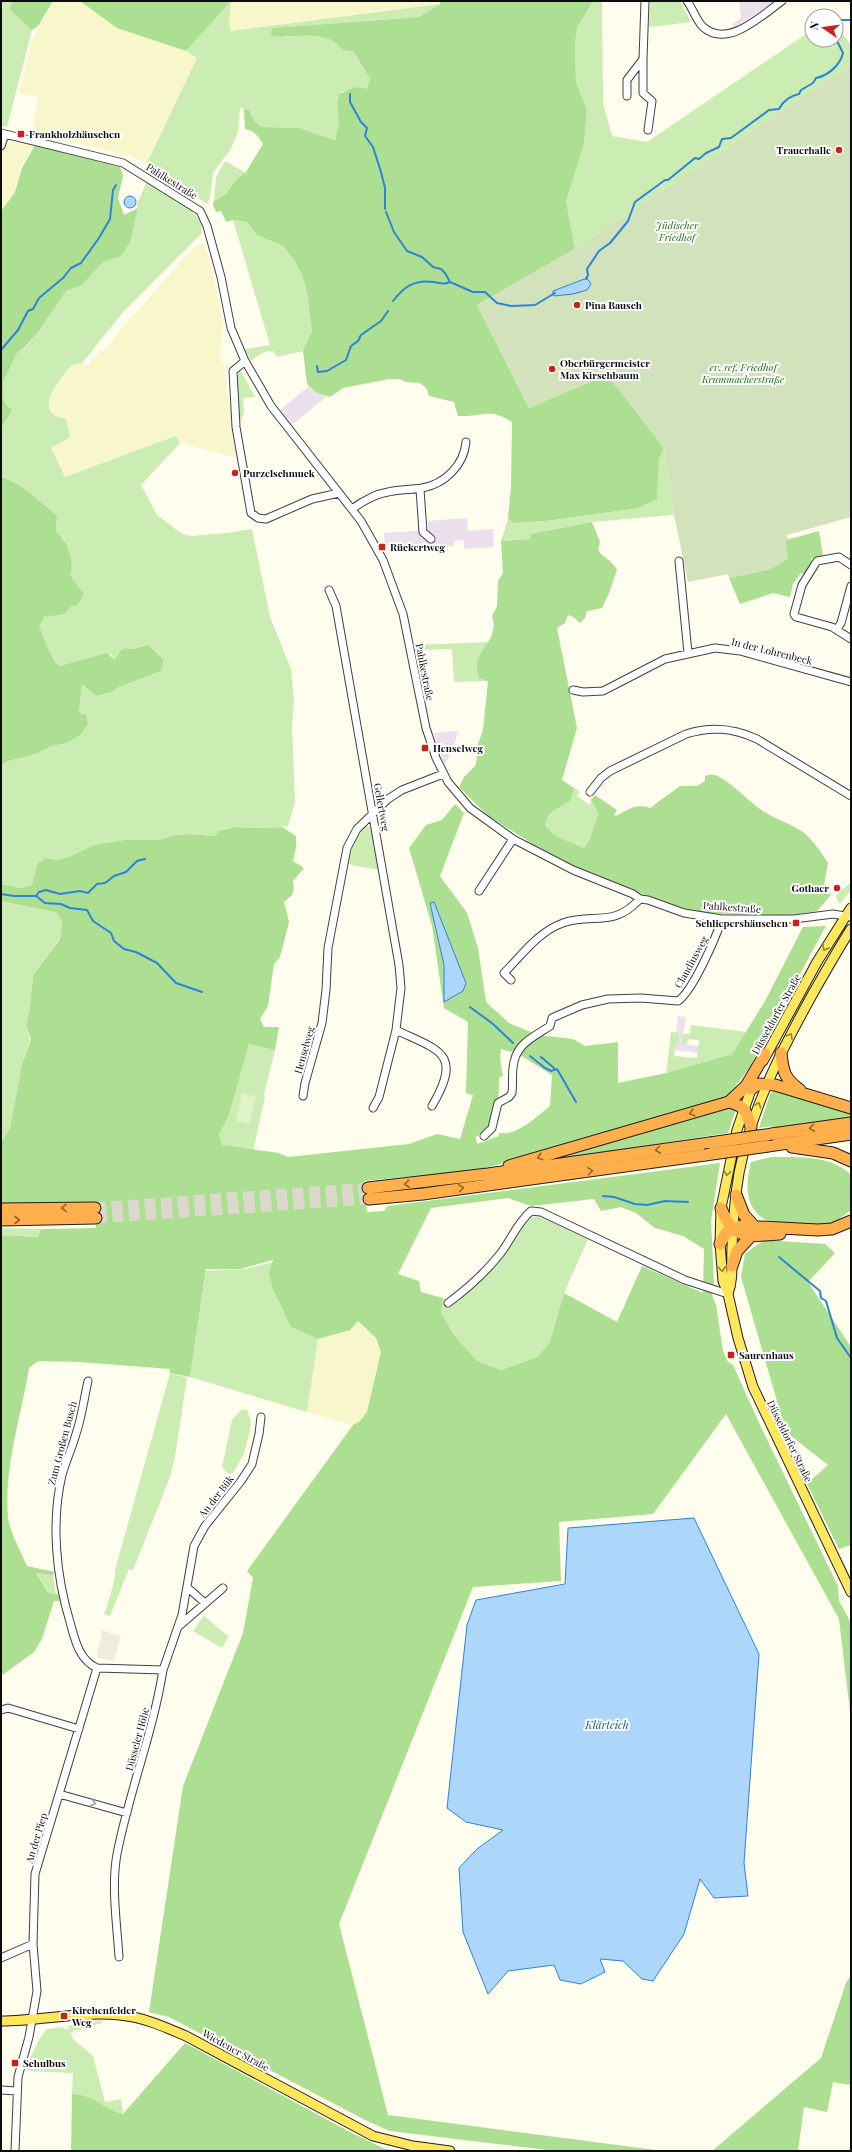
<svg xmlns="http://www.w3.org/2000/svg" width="852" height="2152" viewBox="0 0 852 2152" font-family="'Playfair Display',serif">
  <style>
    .industrial { fill: #ede0ed }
    .farmland { fill: #f7f7cb }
    .green { fill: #cbedb3 }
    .forest { fill: #acdf91; fill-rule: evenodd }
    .cemetery { fill: #d2e3bc }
    .pitch { fill: #dff3c6 }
    .plaza { fill: #f0ecdb }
    .water { fill: #add6fb; stroke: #2e83d8 }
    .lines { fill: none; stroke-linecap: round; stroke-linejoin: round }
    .stream { stroke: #2e83d8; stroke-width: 2 }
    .highway-tunnel { stroke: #dbd9cb; stroke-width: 11; stroke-dasharray: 11 5.5; stroke-linecap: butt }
    .minor-casing { stroke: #404040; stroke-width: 9 }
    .major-casing { stroke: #1e1e1e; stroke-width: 11 }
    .highway-casing { stroke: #1e1e1e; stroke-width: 13 }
    .minor { stroke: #fff; stroke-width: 7 }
    .major { stroke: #ffe75d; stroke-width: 9 }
    .highway { stroke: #ffaf4b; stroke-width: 11 }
    .highway-bridge-casing { stroke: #1e1e1e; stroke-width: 13; stroke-linecap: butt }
    .highway-bridge { stroke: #ffaf4b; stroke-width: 11 }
    .oneway { stroke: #928539 }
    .oneway2 { stroke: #92662f }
    .oneway3 { stroke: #9e9e9e }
    .poi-dot { fill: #c8221a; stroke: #fff; stroke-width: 1.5 }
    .labels { text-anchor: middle; stroke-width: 4; stroke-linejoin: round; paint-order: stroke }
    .poi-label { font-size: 10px; font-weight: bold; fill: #0d0d0d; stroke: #fff; text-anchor: start }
    .street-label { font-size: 10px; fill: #0d0d0d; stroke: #fff }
    .park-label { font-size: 10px; font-style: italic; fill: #216a18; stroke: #fff }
    .water-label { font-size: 11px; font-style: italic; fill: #0c55a9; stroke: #fff }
  </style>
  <rect width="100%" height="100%" fill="#fffded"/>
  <path class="industrial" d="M739,1H775L735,28L732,24L741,18Z
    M309,386L317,393L327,396L291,426L280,410Z
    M467,518L468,531L493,529L494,547L464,549V540L454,541V546L390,551V545L382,546L381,544H385L384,533L428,530V521Z
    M458,731L454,746L445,765L433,733Z
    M678,1016L686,1017L682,1044L699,1046L698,1053L673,1050L675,1043H679L680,1033H676Z"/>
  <path class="farmland" d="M53,1H80L94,10L186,51L197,58L147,163L127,155L52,137L33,130L38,97L19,93L32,40Z
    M231,1H440V4L231,31L229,23Z
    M6,137L35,143L21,167L15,191L2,210L1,219V154Z
    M203,243L209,258L223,322L220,354L225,368L236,458L180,443L175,437L65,477L51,448L70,436L66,420L54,415L50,409L51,393L55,385L72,365L82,363L88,366L101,349L103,352L124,326L194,247Z
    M358,1321L376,1338L381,1352L367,1412L360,1421L353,1425L307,1412L318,1339L350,1330Z"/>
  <path class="green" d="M1,1H13L9,9L32,30L7,127L1,126Z
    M231,1L229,23L231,31L440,4L419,17L272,28L285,37C307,35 329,31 343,50L354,52L370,79L367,89L341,92C332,100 341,113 339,124C339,129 336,135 335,140L299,128L261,127L255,122L249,110L240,108L238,132L230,150L213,173L210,198L207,204L147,163L197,58L186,51Z
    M593,1H602L603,103L612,136L647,142L812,30V40H836V24L851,45V64L575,249L566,201L584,144L587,110L576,82L575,43L577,28Z
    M650,1H680L691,22L649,27Z
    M225,161L246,173L235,181L226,194L214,201L216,177Z
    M147,181C163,191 208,213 201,234L124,311L82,363L72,365C64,374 38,403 54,415C57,417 62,418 66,419L70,437L51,448L65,477L176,436L180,443L141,485L157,515L182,534L190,536L227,533L252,529L270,617L291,669L294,700L292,726L295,803L288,826C279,827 269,828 259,828C243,828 226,823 214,836L188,834L171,836L161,840H124L94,845L69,857L57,860L45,858L37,864L32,885L21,888L1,884V765L8,761L36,754L52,746L67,743L80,735L88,721L79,714L82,684L96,696L112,692L119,687L161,671L163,657L148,645L132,649L125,648L120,651L115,660L111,654L60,666C47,656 45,638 38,626L43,617C54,614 65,616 72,605C80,605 81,601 84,594L70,575L64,539L56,531L57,516C39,500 23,484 1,477V427L13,410L6,405L2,398L3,382L17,353L25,348L39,331L66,291L82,285L102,263L121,256L138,208L137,204Z
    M233,220L247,222L257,235L283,246L295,261L302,275L307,292L312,331L303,351L277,357L273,351C264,351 258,355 251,361L245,349L270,345Z
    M240,369L255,397L243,398L244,412L241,421H238L234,377Z
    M664,448L674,515L592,522L532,534L530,539L501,541L508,519L513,523L546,521L639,508L657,499L659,459Z
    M489,642L479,656L488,681L454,682L452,649L417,650L416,645Z
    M574,788L580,792L577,796L590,805L591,800L599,814C592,826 593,838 584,848L556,836L545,826C548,811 560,809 571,800Z
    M365,826L371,827L379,870L347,864L355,841Z
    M851,882V890L840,904L836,898L837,894Z
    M1,901L56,911L62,921L60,938L33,975L30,1006L26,1026L30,1039L22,1064L10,1128L1,1143Z
    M691,1025L746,1032L732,1054L666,1073L671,1032L680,1033L679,1043H675L674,1056L697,1058L699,1040L688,1039L687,1044H682L683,1034H690Z
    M249,1044L275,1050L264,1094L265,1097L253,1151L222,1145L219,1135L229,1115Z
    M539,1216L588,1239L564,1293L549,1344L537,1357L501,1370L477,1361L453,1334L441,1312L443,1298L458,1302L501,1258L530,1218Z
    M1,1228L41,1229L39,1237L1,1235Z
    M273,1262L291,1327L318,1339L307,1412L190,1377L206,1271L246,1269Z
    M170,1373L187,1378L175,1457L170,1477L133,1570L129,1569L110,1616L104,1614C108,1605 116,1578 115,1570Z
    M241,1410H247L251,1422L250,1431L244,1454L232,1474L227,1473L222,1467L232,1420Z
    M36,1572L53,1575L56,1594L48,1593Z
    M204,1616C213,1623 219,1630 229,1636L222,1648L193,1631Z
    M102,2020V2023L71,2032L72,2038L93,2056L105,2102L121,2099L123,2114C105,2108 92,2095 72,2094L73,2073L29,2071L26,2068L39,2039L47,2029L63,2027L64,2029H69L68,2026Z"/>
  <path class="forest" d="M13,1H53L38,26L32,30L9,9Z
    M80,1H231L186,51L117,28Z
    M440,1H593L577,28L575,43L576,82L587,110L584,144L566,201L575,249L477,305L529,408L607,374L664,448L659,459L657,499L639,508L546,521L513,523L508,519L511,487L512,422C490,407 482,417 458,416L454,402L429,396L427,389L420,383L406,382L400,379H389L343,388L330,397L317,393L307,384L303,351L312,331L307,292L302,275L295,261L283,246L257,235L247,222L233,220L226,222L221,211L216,212L213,205L214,201L226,194L235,181L246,172L263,144C258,136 255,131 245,129L244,109L249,110L255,122L261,127L299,128L335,140L339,123L337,101L339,94L356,87L367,89L370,79L354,52L343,50C325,27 296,39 271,36L272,28L419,17L440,4Z
    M35,145L120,167L123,176L118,198L124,215L138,208L130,242L121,256L102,263L82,285L66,291L39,331L25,347L17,353L3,382V398L6,405L13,410L1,427V220L2,210L15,192L22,168Z
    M1,477C22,483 40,501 57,516L56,531C67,541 75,561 70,575L84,594C81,601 80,605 72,606L64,614L44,617L39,626C44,638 48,651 56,663L60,666L107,653L115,660L120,651L125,648L132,649L148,645L164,659L161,671L119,687L112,692L96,696L82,684L79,713L86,715L88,724L80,735L67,743L52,746L36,754L8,761L1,765Z
    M592,522L600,542L598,550C604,559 611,559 617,570L609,593L602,608L587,611L585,618L580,623L573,617L568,615L565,623L557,628L577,728L562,780L574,788L571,800C560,809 547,811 545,826L556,836L584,848C593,838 592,826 599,814L591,800L595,795L617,810L614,815L616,816C627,810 637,803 650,808L680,786H697L705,781V776C707,775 711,774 714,775C726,777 748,801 760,809C773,819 789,822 803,832C813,840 821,852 828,863L824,885L831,895L817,911L784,916L701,913L677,908L572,866L552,856L488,816L459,787L464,777L476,765L478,744L483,730L488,681L479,678C469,649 501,644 492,616L497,606L498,581L503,573L501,541L530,539L531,534Z
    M819,531L823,556L811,558V566L805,575L801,573L793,584L790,597L773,593L740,604L729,578L771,569L786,540Z
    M455,804L464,813L440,876L467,913L478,948L486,1002L509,1023L533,1033L512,1052L501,1049L500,1059L503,1076L499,1077C499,1102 498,1121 476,1137L477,1144L499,1136V1133C518,1136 536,1117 550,1106L552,1075L520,1055L519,1051L538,1035L573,1039L585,1046L618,1042V1083L666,1073L732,1054L764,1003L803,927L826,926L749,1068L731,1092L732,1096L595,1139L477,1170L364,1181L367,1212L384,1211L388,1206L720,1163L711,1221L714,1282L712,1295L716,1305L723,1351L728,1362L733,1365L760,1425L838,1586L839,1601L851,1623V1720L839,1619L726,1414L653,1514L559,1522L561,1581L473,1587L339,1924L388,2115L663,2151H556L390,2131L367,2121L169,2017L149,2012L183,1786L243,1633L253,1578L247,1571L353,1425L360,1421L367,1412L381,1352L376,1338L358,1321L350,1330L318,1339L291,1327L272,1287L269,1272L273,1260L240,1269H206L190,1377L170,1373V1369L79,1362L38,1361L29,1368C21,1417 4,1467 8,1517C9,1530 21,1552 27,1566L55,1572L53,1575L36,1573L48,1593L58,1594L60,1601H54L42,1639L34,1652L1,1676V1235L38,1237L41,1229L96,1228V1204L1,1203V1143L10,1128L22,1064L31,1039L26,1026L30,1006L33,975L60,939L62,921L56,912L1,901V884L21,888L32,885L37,864L45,858L57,860L69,857L94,845L124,840H160L171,836L188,834L214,836L219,831L233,827L261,828L282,827L296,836V847L293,861L304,868L293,881C295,892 293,896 284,902L289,922L280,957L274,964L268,1006L260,1019L264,1027H279L275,1050L249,1044L229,1115L219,1135L222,1145L279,1153L288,1157L409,1144L437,1134L460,1139L473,1095L466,1093L468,1022L444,1008L432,926L409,848L426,825L442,820ZM508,1198L531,1206L594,1199L601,1211L621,1207L636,1213L655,1228L683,1236L704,1249L703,1293L642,1266L617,1322L564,1293L549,1344L537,1357L501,1370L477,1361L453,1334L441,1312L443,1298L421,1292L419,1281L398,1274L431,1208Z
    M775,1090L851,1111V1117L772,1128V1126L759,1128L770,1094Z
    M734,1106L735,1112L728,1133L553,1160V1156Z
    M771,1157C798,1157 832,1155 851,1175V1210L831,1225C820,1225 772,1223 766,1220C743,1208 746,1182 751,1162Z
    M764,1240L825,1244L835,1253L808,1282L851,1347V1545L839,1549L807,1484L828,1465L786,1432L741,1277L745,1254Z
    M851,1975V2085L833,2082L827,2112L804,2107L798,2151H712L821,2058L846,1983Z
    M185,2043L350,2132L385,2149L403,2151H71L72,2094C92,2094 105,2109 123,2114Z"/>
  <path class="cemetery" d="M851,64V517L787,535L788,540L786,541L788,559L771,569L729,578L728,574L688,582L674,515L664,448L607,375L529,408L477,305L575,249Z"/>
  <path class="pitch" d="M242,1093L256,1096L249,1124L236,1121Z"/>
  <path class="plaza" d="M101,1630L121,1636L114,1661L98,1658L97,1649L99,1647V1642L101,1641Z"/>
  <path class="water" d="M124 202a6 6 0 1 1 12 0a6 6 0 1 1-12 0Z
    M587,278L591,284L587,290L573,294L554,296L553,294V291Z
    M434,902L466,983L463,991L444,1002V965L430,903Z
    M694,1518L759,1654L744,1863L748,1896L714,1898L700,1879L684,1934L653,1981L642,1979L623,1961L600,1959L605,1972L581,1984L560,1980L554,1965L508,1971L488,1994L463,1932L459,1868L477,1849L503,1830L466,1822L447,1808L467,1625L476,1600L565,1584L568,1528Z"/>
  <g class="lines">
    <path class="stream" d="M836,20H851
      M350,94V102L361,122L367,128L365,136L373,147L381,172L385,188V209
      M386,212L394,232L407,251L422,257L433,267L441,269L445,273L450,282
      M586,279L588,275L587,269L599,251L610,243L628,221L635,202L665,180H668L695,158L699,159L706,153L719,147L722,139L731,138L769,110L779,109C783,101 790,96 799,94L801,90L813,83L816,78C827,76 840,66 843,53L836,39
      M393,301C404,287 414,279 434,282C440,283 444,285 450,282L473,292H485L497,303L511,306L535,305L555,293
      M1,350L18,330L28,311L33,309L39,298L63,278L71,268L81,263L99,238L110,219L113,190L116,185
      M317,366L318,372L327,371L346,360L351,346L358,341L361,335L381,321L388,311
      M1,894L14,896H36L45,903L61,904L70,908L87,910L93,921L111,933L114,941L124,949L136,952L157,963L176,983L202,992
      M36,896L39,892L46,890L60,894L80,891L88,893L97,884L105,883L114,876L126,872L137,861L145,859
      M470,1007L493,1024L513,1043
      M530,1056L545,1068L551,1071L557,1069L576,1102
      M541,1057L554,1068
      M603,1196L614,1197L635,1204L647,1205L665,1201L688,1202
      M779,1257L820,1291L821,1298L826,1301L837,1338L851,1358"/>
    <path class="highway-tunnel" d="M95,1208L368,1188
      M96,1218L369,1199"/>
    <defs>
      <path id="minor" d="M687,1C693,9 696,20 703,27C728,49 762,15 782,1
        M643,59V93L652,101L648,130
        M627,96V80L643,59L645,1
        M1,133L123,163L200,211L207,226L221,277L231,328L245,361L271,406L361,521L383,560L403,614L426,728L436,758L448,782L470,808L513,839L573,870L633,894L640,899L648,900L684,913L722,919H794L833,914L851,917
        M1,146L5,134
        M245,361L233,371L236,427L251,513L258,518L266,519L312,499L339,493
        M420,489L423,532L431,539
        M352,509C363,501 375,494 388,492C400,489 411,490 422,488C445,484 464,465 466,442
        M679,561L688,653
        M851,565L839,557L817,561L802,585L794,614L796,617L832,627L851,639
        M329,590L336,606L399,965L401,988L396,1030L379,1097L373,1108
        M837,629L841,623L851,586
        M573,690L583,692L603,691L665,659L715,648L740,651L851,682
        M590,792L601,778L610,771L686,734C711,726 733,728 757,739L851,796
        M479,891L513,839
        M511,980L504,973C521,956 539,931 563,923C593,912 612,929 640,899
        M396,1030C440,1051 463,1053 432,1106
        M303,1096L305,1083L322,1023L326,990L328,948L347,848L357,829L388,799L402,790L443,774
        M484,1136L492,1128L498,1103L509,1097L512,1093C513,1085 512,1077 513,1068C515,1044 532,1038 550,1026L552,1018L582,1005L608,999L641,998L678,1001C693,991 716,937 722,919
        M448,1303C467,1289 485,1273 500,1254C511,1240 517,1223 531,1211L541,1212L685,1280L728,1294
        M88,1381C84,1398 82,1417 76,1434C72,1448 66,1461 62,1475C51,1522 56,1576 70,1622C75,1640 79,1660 97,1668L163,1670L182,1615L194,1546L205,1526L241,1481L252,1464L259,1434L261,1417
        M188,1588L205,1603
        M179,1626L223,1588
        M1,1710L8,1708L79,1729
        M59,1794L127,1813
        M119,1957C117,1924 111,1887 117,1854C129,1792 153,1733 163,1670
        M1,1958L33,1944
        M1,2090L17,2091
        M15,2151L18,2077L29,2037L37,1991L33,1944L35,1874L97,1668"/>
      <path id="major" d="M763,1061L817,962L851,908
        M753,1084L737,1130L721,1208L720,1244L723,1281L728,1294L738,1338L753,1387L851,1592
        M728,1294C734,1278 731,1262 732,1246C733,1222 735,1197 739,1173C752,1108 779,1055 811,997C824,974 837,951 851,929
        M1,2021C41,2021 80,2011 120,2015C143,2017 165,2027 186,2036L373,2136L413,2146L450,2151"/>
      <path id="highway" d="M781,1053C783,1072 784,1078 800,1090
        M751,1089L759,1084L775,1085L851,1108
        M729,1102C745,1106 747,1112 751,1127
        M772,1134L851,1123
        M768,1146L851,1134
        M792,1147L833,1153L851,1161
        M509,1166L729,1102L746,1086L765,1054
        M368,1188L488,1174L710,1143
        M736,1195L744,1215L754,1226
        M369,1199L423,1194L705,1155
        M721,1208C727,1224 734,1234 751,1236
        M1,1209L95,1208
        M1,1220L96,1218
        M720,1244L726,1233L741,1226L818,1230L832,1229L851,1221
        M732,1266L737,1251L751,1236L780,1234"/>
    </defs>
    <use href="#minor" class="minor-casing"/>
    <use href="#major" class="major-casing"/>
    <use href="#highway" class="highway-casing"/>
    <use href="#minor" class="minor"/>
    <use href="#major" class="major"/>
    <use href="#highway" class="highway"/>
    <defs>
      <path id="highway-bridge" d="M710,1143L772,1134
        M705,1155L768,1146"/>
    </defs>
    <use href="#highway-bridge" class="highway-bridge-casing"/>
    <use href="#highway-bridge" class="highway-bridge"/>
  </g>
  <defs><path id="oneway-chevron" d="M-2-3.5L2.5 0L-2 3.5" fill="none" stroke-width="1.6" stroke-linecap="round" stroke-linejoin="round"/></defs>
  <g class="oneway">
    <use href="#oneway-chevron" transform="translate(825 948) rotate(120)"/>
    <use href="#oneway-chevron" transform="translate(790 1036) rotate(-61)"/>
    <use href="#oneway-chevron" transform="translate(758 1105) rotate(-70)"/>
    <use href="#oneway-chevron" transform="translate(727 1173) rotate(100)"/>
    <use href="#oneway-chevron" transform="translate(722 1269) rotate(85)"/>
  </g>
  <g class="oneway2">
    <use href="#oneway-chevron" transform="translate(692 1113) rotate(164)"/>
    <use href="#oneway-chevron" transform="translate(812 1128) rotate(172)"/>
    <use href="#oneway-chevron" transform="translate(658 1150) rotate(172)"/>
    <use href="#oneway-chevron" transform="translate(540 1157) rotate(164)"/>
    <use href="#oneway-chevron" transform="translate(590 1171) rotate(-8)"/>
    <use href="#oneway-chevron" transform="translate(407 1184) rotate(174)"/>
    <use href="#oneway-chevron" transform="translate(461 1188) rotate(-8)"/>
    <use href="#oneway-chevron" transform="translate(64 1208) rotate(179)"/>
    <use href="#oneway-chevron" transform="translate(17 1220)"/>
  </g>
  <use class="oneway3" href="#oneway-chevron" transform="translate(93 1803) rotate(16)"/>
  <g class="poi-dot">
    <rect x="17" y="130" width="8" height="8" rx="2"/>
    <circle cx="839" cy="150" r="4"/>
    <circle cx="577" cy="305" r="4"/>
    <circle cx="552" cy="369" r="4"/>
    <circle cx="235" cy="473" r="4"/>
    <rect x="378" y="543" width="8" height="8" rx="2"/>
    <rect x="421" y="744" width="8" height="8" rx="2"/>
    <circle cx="837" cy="888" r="4"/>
    <rect x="792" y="919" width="8" height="8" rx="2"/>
    <rect x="727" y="1351" width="8" height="8" rx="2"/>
    <rect x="60" y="2012" width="8" height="8" rx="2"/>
    <rect x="11" y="2059" width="8" height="8" rx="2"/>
  </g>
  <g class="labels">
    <g class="poi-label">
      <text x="29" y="138">Frankholzhäuschen</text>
      <text x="831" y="154" text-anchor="end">Trauerhalle</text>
      <text x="585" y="309">Pina Bausch</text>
      <text x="560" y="367">Oberbürgermeister<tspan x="560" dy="12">Max Kirschbaum</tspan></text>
      <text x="243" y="477">Purzelschmuck</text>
      <text x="390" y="551">Rückertweg</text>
      <text x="433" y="752">Henselweg</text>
      <text x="829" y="892" text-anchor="end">Gothaer</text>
      <text x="788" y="927" text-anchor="end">Schliepershäuschen</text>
      <text x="739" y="1359">Saurenhaus</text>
      <text x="72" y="2014">Kirchenfelder<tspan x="72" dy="12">Weg</tspan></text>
      <text x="23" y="2067">Schulbus</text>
    </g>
    <g class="street-label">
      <text transform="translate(172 181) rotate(32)" y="4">Pahlkestraße</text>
      <text transform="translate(772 651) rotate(14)" y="4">In der Lohrenbeck</text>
      <text transform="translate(425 672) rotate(79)" y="4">Pahlkestraße</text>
      <text transform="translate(382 807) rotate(80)" y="4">Gellertweg</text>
      <text transform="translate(732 907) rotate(4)" y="4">Pahlkestraße</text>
      <text transform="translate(691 962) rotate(-61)" y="4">Claudiusweg</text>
      <text transform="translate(776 1014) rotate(-61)" y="4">Düsseldorfer Straße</text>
      <text transform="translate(304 1050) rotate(-74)" y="4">Henselweg</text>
      <text transform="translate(790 1441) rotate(64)" y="4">Düsseldorfer Straße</text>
      <text transform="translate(62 1443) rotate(-75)" y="4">Zum Großen Busch</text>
      <text transform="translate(216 1496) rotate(-52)" y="4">An der Bük</text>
      <text transform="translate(137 1739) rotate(-75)" y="4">Düsseler Höhe</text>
      <text transform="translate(36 1838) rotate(-73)" y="4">An der Piep</text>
      <text transform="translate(236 2050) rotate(29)" y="4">Wiedener Straße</text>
    </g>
    <g class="park-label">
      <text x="677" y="229">Jüdischer<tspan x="677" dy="12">Friedhof</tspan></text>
      <text x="743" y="371">ev. ref. Friedhof<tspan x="743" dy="12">Krummacherstraße</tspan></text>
    </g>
    <g class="water-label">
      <text x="607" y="1729">Klärteich</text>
    </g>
  </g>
  <rect width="852" height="2152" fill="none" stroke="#0d0d0d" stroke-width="4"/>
  <g transform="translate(824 28) rotate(283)"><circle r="19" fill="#ffffff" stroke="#9e9e9e"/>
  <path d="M0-3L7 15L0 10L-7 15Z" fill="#c8221a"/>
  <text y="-6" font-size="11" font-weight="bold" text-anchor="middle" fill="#0d0d0d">N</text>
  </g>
</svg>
